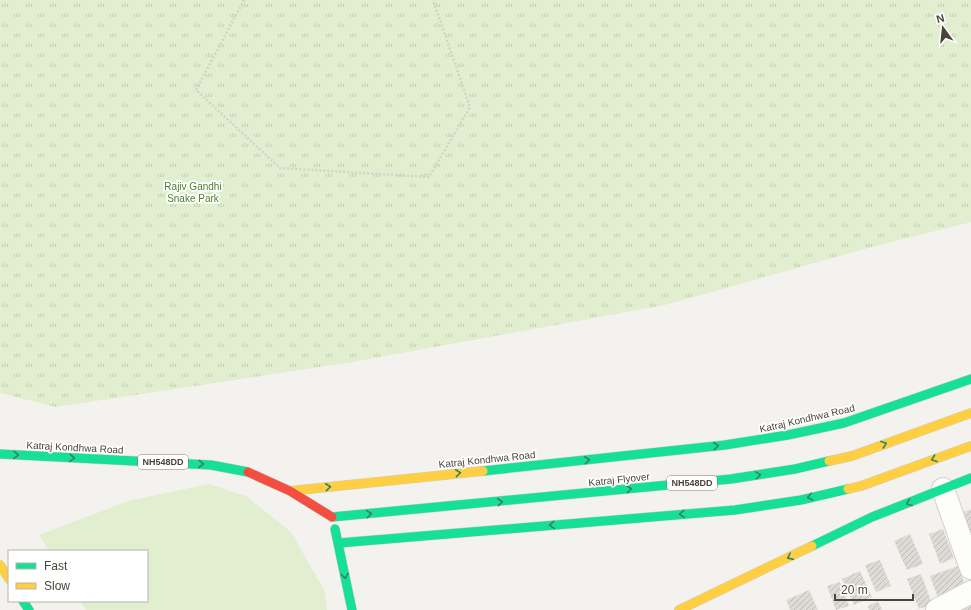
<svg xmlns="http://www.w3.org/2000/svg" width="971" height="610" viewBox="0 0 971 610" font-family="Helvetica,sans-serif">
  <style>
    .green { fill: #e1eecf }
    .park { fill: url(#park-tufts) }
    .building { fill: url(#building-hatch) }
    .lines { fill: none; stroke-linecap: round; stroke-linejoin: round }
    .street-casing { stroke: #d2d0cb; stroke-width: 24 }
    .fast-casing { stroke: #d3cfc5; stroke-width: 10 }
    .slow-casing { stroke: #d3cfc5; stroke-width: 10 }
    .jam-casing { stroke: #d3cfc5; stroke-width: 10 }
    .path { stroke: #d3d2cc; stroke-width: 2.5; stroke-dasharray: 2 2; stroke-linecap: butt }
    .street { stroke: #fdfdfc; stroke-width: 22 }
    .fast { stroke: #16e098; stroke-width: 9 }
    .slow { stroke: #ffcf43; stroke-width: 9 }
    .jam { stroke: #f24e42; stroke-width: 9 }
    .oneway { stroke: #36825f }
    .labels { text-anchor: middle; stroke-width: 3.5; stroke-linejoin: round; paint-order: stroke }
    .shield { fill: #fff; stroke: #817c74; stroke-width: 1 }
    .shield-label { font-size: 9px; font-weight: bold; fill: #4b4439 }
    .park-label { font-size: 10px; fill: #4a7f2a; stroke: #fff }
    .street-label { font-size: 10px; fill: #4b4439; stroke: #fff }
  </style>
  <defs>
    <pattern id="park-tufts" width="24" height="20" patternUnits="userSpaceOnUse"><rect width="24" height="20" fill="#e1eecf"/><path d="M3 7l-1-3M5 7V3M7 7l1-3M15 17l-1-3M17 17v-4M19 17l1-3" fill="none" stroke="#c3cdb2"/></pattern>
    <pattern id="building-hatch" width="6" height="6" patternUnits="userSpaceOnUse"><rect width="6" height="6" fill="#dedbd6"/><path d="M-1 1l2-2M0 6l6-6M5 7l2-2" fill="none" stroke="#c0bdb8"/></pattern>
  </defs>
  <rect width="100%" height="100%" fill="#f4f2ee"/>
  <path class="green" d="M209,484L246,496L291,532L324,590L327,610H86L80,601H147V551H49L39,535L128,501Z"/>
  <path class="park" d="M0,0H971V222L872,247L665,305L353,362L56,407L0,393Z"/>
  <path class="building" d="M971,509V537L961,513Z
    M943,529L954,558L940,564L929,534Z
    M910,534L923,564L907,570L894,541Z
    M880,560L891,586L876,592L865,565Z
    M958,566L968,593L940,603L930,576Z
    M860,571L872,597L854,605L842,579Z
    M921,574L932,604L919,609L907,579Z
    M840,582L849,606L836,610L827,586Z
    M809,590L818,610H790L786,600Z
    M971,600V610H948Z
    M878,601L882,610H869L868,606Z"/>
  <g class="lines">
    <defs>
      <path id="street" d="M943,489L971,568
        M937,610L971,592"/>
      <path id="fast" d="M0,454L211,465L248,472
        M483,471L725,445L788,435L844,423L971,379
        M332,517L731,479L795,469L829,461
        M335,529L352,610
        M339,543L735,510L801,500L848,489
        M812,546L872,517L971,478
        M23,601L29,610"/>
      <path id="slow" d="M829,461L852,456L971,413
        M848,489L861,486L971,446
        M290,491L483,471
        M0,565L9,579
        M679,610L812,546"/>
      <path id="jam" d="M248,472L290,491L332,517"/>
    </defs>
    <use href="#street" class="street-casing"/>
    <use href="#fast" class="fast-casing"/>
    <use href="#slow" class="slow-casing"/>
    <use href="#jam" class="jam-casing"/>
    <path class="path" d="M244,0L196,90L280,168L429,177L470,107L433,0"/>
    <use href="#street" class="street"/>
    <use href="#fast" class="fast"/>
    <use href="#slow" class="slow"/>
    <use href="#jam" class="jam"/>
  </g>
  <defs><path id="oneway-chevron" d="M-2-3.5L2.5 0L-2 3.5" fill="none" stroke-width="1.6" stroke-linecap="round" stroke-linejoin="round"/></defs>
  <g class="oneway">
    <use href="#oneway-chevron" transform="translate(884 444) rotate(-20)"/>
    <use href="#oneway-chevron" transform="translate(716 446) rotate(-6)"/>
    <use href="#oneway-chevron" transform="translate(16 455) rotate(4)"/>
    <use href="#oneway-chevron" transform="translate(72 458) rotate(3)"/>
    <use href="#oneway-chevron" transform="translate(934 459) rotate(160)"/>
    <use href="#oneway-chevron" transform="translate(587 460) rotate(-6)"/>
    <use href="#oneway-chevron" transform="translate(201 464) rotate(3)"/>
    <use href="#oneway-chevron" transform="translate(458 473) rotate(-6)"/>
    <use href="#oneway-chevron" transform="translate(758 475) rotate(-9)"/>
    <use href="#oneway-chevron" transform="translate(328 487) rotate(-6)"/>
    <use href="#oneway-chevron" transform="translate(629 489) rotate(-6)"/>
    <use href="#oneway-chevron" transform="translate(810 497) rotate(167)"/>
    <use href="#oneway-chevron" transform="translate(500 502) rotate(-6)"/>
    <use href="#oneway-chevron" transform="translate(909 503) rotate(159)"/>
    <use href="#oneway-chevron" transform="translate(369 514) rotate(-5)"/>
    <use href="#oneway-chevron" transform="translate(682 514) rotate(175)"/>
    <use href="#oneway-chevron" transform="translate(552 525) rotate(175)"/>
    <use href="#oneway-chevron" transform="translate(790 557) rotate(154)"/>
    <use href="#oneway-chevron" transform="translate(345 576) rotate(79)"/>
  </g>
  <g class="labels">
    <g class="shield">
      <rect x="138" y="455" width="50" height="14" rx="3"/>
      <rect x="667" y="476" width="50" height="14" rx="3"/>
    </g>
    <g class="shield-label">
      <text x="163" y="465">NH548DD</text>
      <text x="692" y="486">NH548DD</text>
    </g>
    <g class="park-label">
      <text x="193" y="190">Rajiv Gandhi<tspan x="193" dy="12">Snake Park</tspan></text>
    </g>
    <g class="street-label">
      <text transform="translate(807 418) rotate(-13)" y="4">Katraj Kondhwa Road</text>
      <text transform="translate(75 447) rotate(3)" y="4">Katraj Kondhwa Road</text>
      <text transform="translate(487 459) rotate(-6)" y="4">Katraj Kondhwa Road</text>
      <text transform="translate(619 479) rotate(-6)" y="4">Katraj Flyover</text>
    </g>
  </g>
  <rect x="8" y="550" width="140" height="52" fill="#ffffff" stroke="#b7b4b0"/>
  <rect x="16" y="563" width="20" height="6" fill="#16e098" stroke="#b7b4b0"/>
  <text x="44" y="570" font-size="12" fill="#4b4439">Fast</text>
  <rect x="16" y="583" width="20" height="6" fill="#ffcf43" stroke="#b7b4b0"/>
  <text x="44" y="590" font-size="12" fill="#4b4439">Slow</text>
  <g transform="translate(943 28) rotate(345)" stroke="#ffffff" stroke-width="3" paint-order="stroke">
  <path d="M0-3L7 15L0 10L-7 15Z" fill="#4b4439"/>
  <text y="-6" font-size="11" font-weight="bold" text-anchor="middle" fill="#4b4439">N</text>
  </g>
  <path d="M835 594v6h78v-6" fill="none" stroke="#4b4439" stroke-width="2"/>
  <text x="841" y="594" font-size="12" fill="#4b4439" stroke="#ffffff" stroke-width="3" paint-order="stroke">20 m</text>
</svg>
